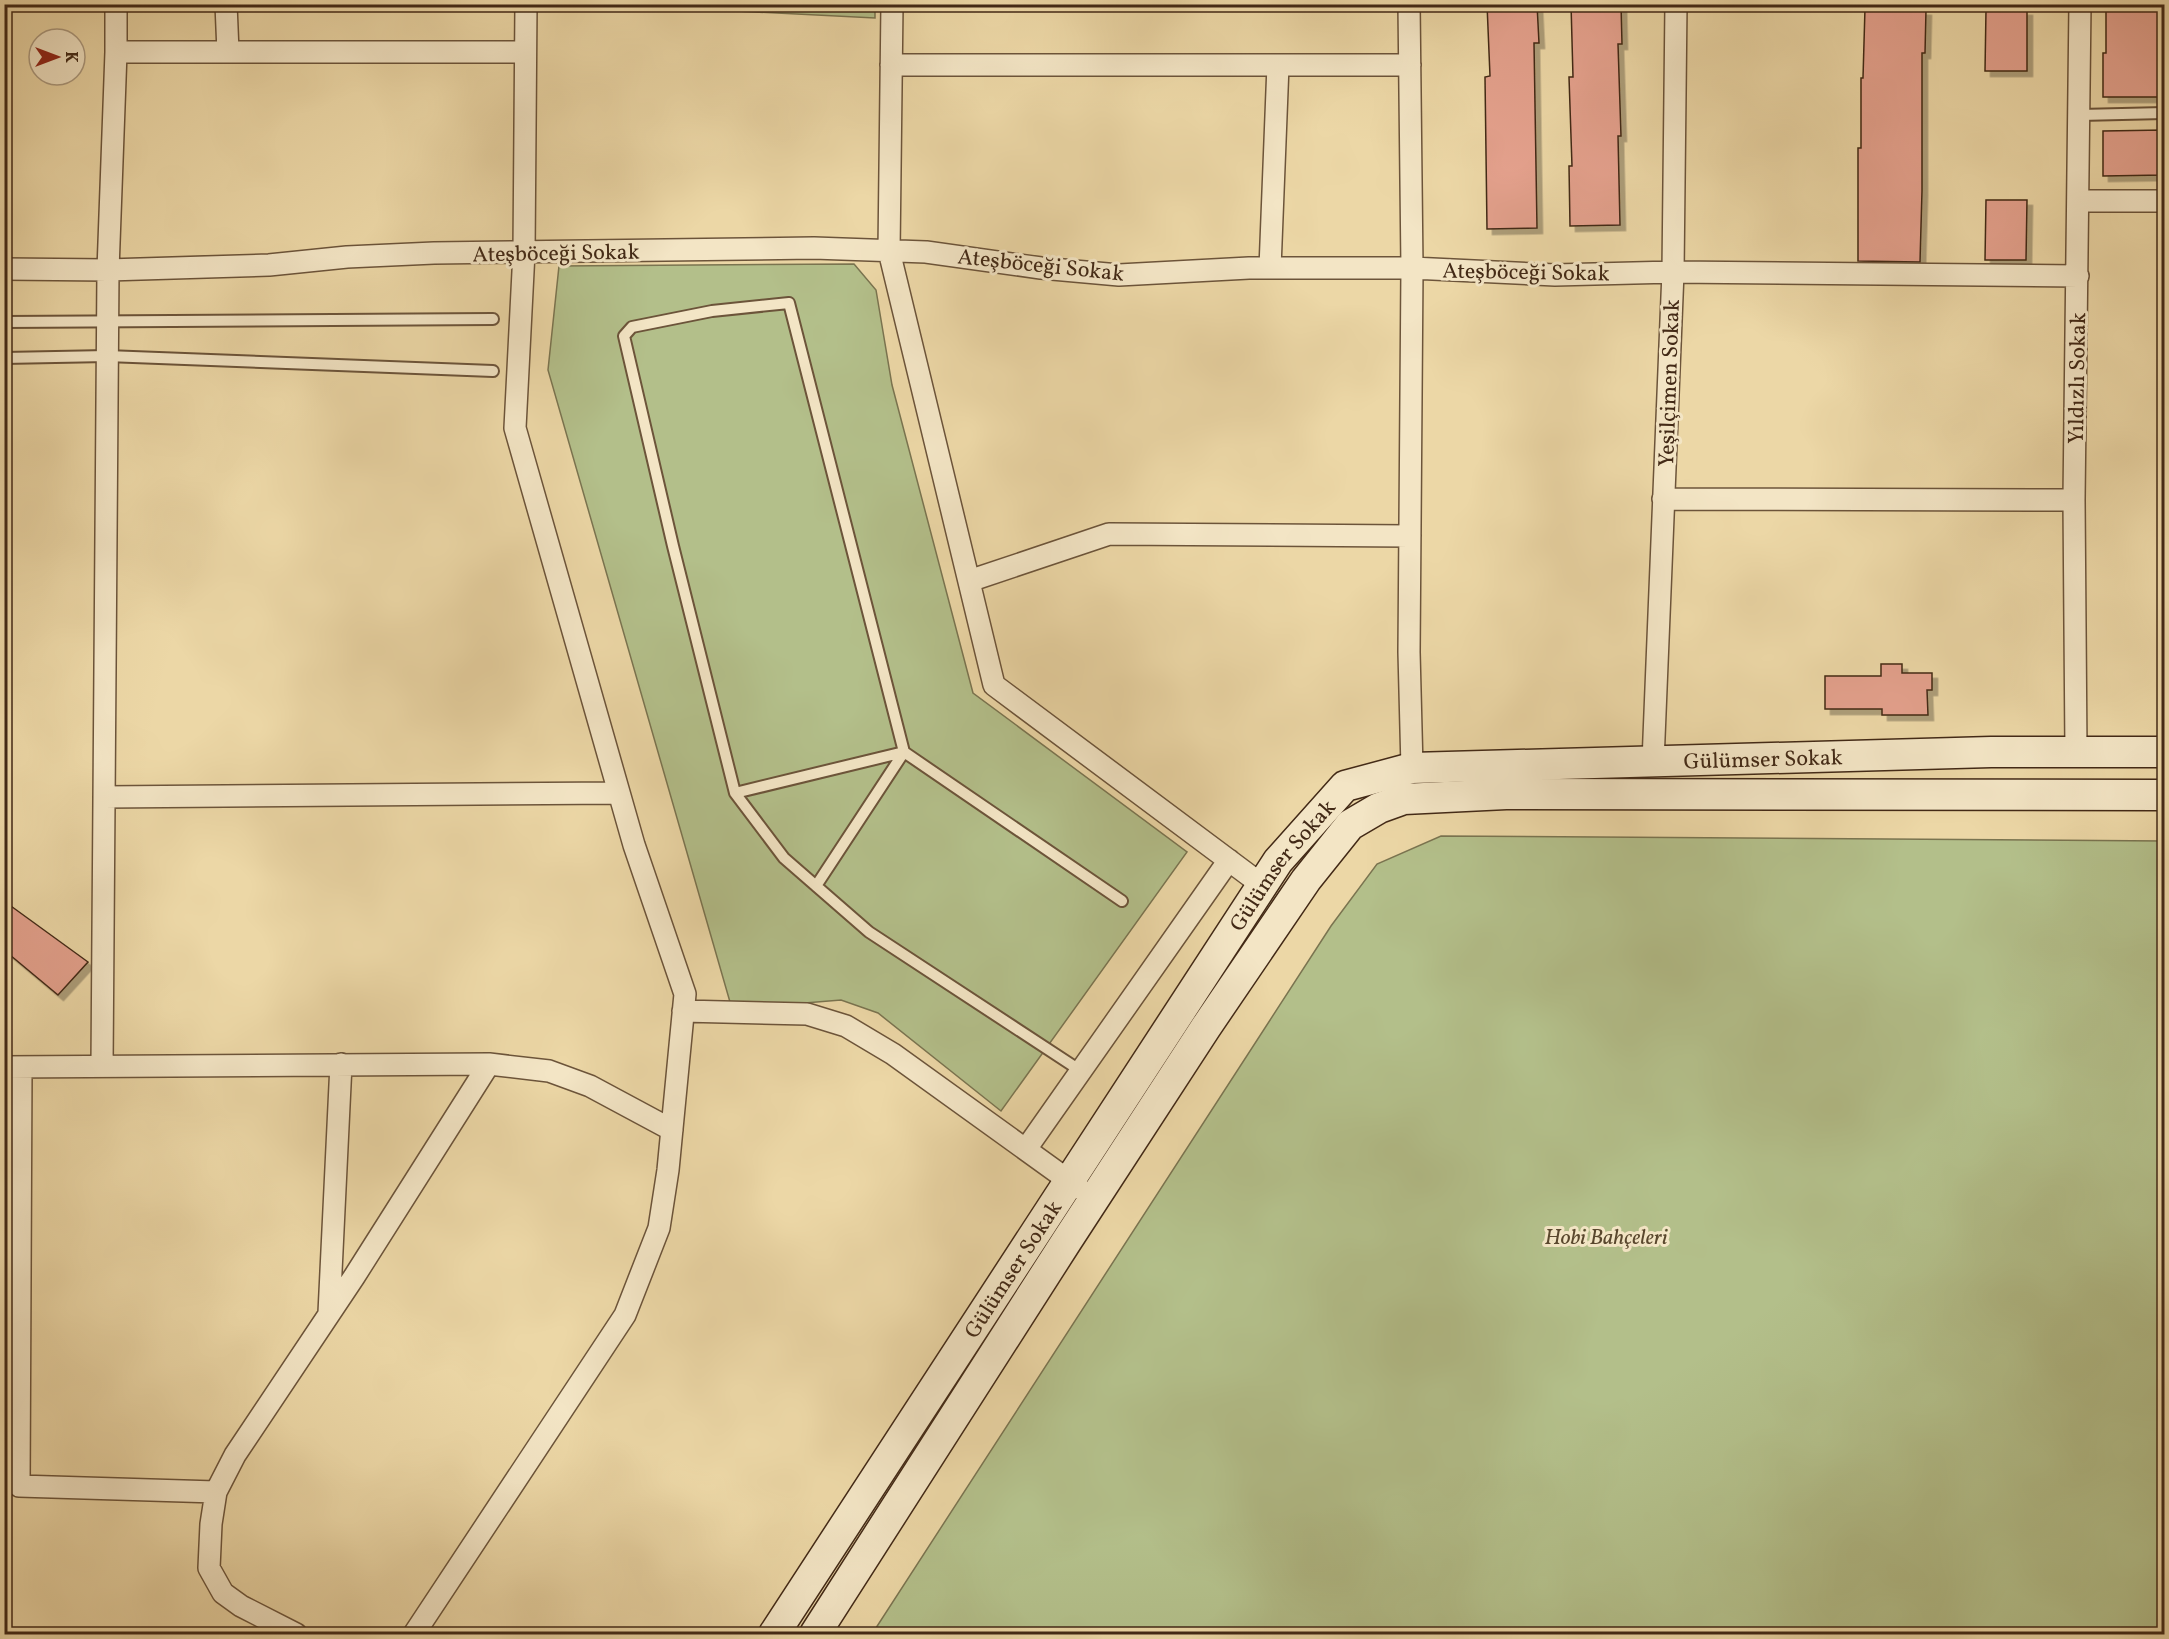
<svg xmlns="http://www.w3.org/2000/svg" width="2169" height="1639" viewBox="0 0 2169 1639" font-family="Vollkorn,serif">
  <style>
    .green { fill: #b3bf8a; stroke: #7a7450; stroke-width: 1.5 }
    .building { fill: #e4a18d; stroke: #422916; stroke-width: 1.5; filter: url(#shadow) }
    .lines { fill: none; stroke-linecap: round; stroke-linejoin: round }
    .lane-casing { stroke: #6c543a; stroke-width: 14 }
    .street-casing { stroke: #6c543a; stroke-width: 24 }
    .secondary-casing { stroke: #422916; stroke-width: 33 }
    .lane { stroke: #f3e5c5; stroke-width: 10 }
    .street { stroke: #f3e5c5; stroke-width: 21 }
    .secondary { stroke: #f3e5c5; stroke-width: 30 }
    .labels { text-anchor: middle; stroke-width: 6; stroke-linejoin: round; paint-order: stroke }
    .street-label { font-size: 22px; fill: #422916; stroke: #f3e5c5 }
    .park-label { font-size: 22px; font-style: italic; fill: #59472d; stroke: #f3e5c5 }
  </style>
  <defs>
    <filter id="shadow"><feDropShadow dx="5.5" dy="5.5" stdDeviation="0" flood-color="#0004"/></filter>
  </defs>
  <rect width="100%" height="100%" fill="#ecd7a6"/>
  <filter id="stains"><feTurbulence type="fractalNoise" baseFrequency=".00333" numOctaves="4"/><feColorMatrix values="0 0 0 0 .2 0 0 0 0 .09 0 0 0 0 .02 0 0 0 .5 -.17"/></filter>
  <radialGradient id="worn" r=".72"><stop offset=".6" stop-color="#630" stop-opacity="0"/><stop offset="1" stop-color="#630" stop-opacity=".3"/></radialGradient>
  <path class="green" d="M617,5H875V18Z
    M854,264L876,290L892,385L973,693L1187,852L1001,1111L878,1013L841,1000L732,1009L548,370L559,266Z
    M1441,836L2164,841V1634H872L1331,926L1377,864Z"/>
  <path class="building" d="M1487,4H1537L1539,43H1534L1537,228L1487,229L1485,77L1490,76Z
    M1571,4H1621L1622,44H1618L1621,136H1618L1620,225L1570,226L1569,166H1572L1569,77H1573Z
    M2106,4H2164V97H2103V53H2106Z
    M1865,8L1926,10L1925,53H1922V191L1920,262L1858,261V148H1861V78H1863Z
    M1986,10H2027V71H1985Z
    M2164,130V175L2103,176V131Z
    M1986,200H2027L2026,260H1985Z
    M1881,664H1902V673H1932V690H1927L1928,715H1882V709H1825V676H1881Z
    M4,901L88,962L58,995L4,950Z"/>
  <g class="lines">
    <defs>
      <path id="lane" d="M2080,115L2164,113
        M4,322L493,319
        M4,358L107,356L493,371
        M735,793L904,752L816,886
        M1081,1071L869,932L784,858L735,793L673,546L624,336L632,327L712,311L789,303L904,752L1122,901"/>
      <path id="street" d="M226,4L228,52
        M892,4L889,251L994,685L1262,885
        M1409,4L1412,268L1409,652L1412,768
        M116,52H525
        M891,65H1410
        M2079,201H2164
        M1270,268L1278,65
        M4,269L108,270L269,265L347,257L434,253L814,248L926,252L1041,268L1119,275L1249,268H1412L1555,275L1673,272L2078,276
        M1663,499L2074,500
        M969,581L1109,534L1410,536
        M2076,752L2074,500L2080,4
        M1653,762L1673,272L1676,4
        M104,797L619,793
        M683,1011L807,1014L846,1026L893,1054L1079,1188
        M102,1066L108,270L116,52V4
        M4,1067L489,1064L549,1071L590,1086L672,1130
        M21,1067L19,1486L216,1492
        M1026,1149L1229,860
        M329,1313L341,1064
        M296,1634L241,1606L223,1593L209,1568L211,1524L216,1492L235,1455L354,1277L489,1064
        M414,1634L625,1315L659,1228L668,1170L685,994L634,845L515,428L524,252L526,4"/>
      <g id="secondary">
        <path id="s1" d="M774,1634L1278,861L1345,786L1412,768L1991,752H2164"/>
        <path d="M815,1634L1066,1242L1206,1027L1306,880L1350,825L1379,808L1404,799L1506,794L2164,795"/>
      </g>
    </defs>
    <use href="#lane" class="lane-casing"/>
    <use href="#street" class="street-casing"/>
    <use href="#secondary" class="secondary-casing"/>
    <use href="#lane" class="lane"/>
    <use href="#street" class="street"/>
    <use href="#secondary" class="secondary"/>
  </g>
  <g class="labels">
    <g class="street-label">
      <text transform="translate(556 252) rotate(-1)" y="8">Ateşböceği Sokak</text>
      <text transform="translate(1041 264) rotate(6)" y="8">Ateşböceği Sokak</text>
      <text transform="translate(1526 271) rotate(1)" y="8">Ateşböceği Sokak</text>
      <text transform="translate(2076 378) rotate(-89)" y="8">Yıldızlı Sokak</text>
      <text transform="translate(1668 383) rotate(-88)" y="8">Yeşilçimen Sokak</text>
      <text dy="8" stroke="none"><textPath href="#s1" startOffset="1444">Gülümser Sokak</textPath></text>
      <text dy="8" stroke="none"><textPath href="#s1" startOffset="922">Gülümser Sokak</textPath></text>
      <text dy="8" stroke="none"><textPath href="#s1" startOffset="436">Gülümser Sokak</textPath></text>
    </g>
    <g class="park-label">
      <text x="1606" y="1244">Hobi Bahçeleri</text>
    </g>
  </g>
  <rect width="2169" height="1639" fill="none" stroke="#ecd7a6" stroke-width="24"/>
  <rect x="6" y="6" width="2157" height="1627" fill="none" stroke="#422916" stroke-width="3"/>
  <rect x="12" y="12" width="2145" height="1615" fill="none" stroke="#422916" stroke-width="1.5"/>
  <g transform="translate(57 57) rotate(90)"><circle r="28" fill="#f3e5c5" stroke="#ac9a7f" stroke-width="1.5"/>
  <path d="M0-4.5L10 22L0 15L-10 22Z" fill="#8f2418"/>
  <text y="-9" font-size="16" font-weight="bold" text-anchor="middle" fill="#422916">K</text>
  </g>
  <rect width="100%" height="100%" filter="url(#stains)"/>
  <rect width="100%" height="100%" fill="url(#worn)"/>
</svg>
